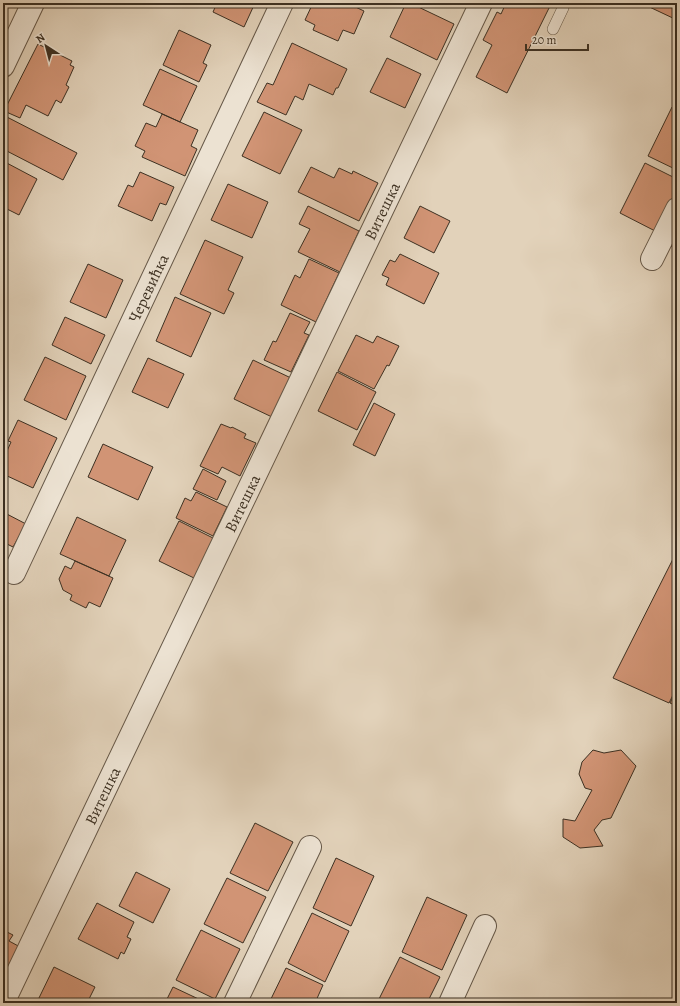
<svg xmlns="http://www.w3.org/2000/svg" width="680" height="1006" viewBox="0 0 680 1006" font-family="Alegreya,serif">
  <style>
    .building { fill: #d19475; stroke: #3c3022 }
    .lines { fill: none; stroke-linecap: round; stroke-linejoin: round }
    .lane-casing { stroke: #665848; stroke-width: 12 }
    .street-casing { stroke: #665848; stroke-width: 24 }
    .lane { stroke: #ece2d2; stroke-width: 11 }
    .street { stroke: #ece2d2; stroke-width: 22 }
    .labels { text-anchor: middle; stroke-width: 3; stroke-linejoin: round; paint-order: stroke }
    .street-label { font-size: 16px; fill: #3c3022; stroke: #ece2d2 }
  </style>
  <rect width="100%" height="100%" fill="#e2d2ba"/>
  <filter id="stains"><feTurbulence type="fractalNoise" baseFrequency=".005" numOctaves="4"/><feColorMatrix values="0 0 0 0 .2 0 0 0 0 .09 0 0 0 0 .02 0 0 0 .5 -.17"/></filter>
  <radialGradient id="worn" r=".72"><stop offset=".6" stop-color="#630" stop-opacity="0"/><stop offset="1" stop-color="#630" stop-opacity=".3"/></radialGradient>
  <path class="building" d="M217,3H255L244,27L213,12Z
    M313,3H347L364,11L354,34L343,30L338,41L313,30L315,25L305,20Z
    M406,3H410L454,24L437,60L390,37Z
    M506,3H548L551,4L507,93L476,77L492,45L483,40L497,12L501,14Z
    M641,3H677V20Z
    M179,30L211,45L203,63L207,65L199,82L163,65Z
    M292,43L347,69L338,88H336L333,95L309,84L303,100L295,96L286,115L257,102L267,83L273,85Z
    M38,44L72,61L70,65L74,67L66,85L69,87L61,103L56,100L48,116L26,105L20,118L4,111Z
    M387,58L421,74L405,108L370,92Z
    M160,69L197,86L180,122L143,105Z
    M672,107L677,109V170L648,156Z
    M264,112L302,130L280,174L242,156Z
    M162,114L198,130L191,146L197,149L185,176L142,157L145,151L135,146L146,123L156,127Z
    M3,115L77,153L63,180L3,149Z
    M3,161L37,179L19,215L3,207Z
    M645,163L677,179V197L659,233L620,213Z
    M311,167L334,178L339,168L352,174L353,171L378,183L359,221L298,192Z
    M140,172L174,187L166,205L160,203L152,221L118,206L128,185L133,187Z
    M228,184L268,202L252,238L211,220Z
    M308,206L359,231L340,272L298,252L310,229L299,224Z
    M420,206L450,221L434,253L404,238Z
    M677,226V249L668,245Z
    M205,240L243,257L228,290L234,293L224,314L180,294Z
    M400,254L439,273L424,304L386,285L389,278L382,275L390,260L395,262Z
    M309,259L339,273L316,322L281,305L295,275L300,278Z
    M88,264L123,280L106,318L70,302Z
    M175,297L211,313L191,357L156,341Z
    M290,313L310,322L304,333L309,335L291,372L264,360L273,341L276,342Z
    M65,317L105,335L91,364L52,345Z
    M356,335L373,343L377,336L399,346L389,366L387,365L374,389L338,371Z
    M45,357L86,376L66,420L24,400Z
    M148,358L184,374L168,408L132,392Z
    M253,360L291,378L272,417L234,399Z
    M337,372L376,392L357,430L318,411Z
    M374,403L395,414L375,456L353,445Z
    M18,420L57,438L33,488L3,474V460L11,442L8,441Z
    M221,424L231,428L232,427L246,434L244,438L256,443L240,476L222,467L218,474L200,466Z
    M103,444L153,467L138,500L88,477Z
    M203,469L226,481L217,500L193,489Z
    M196,492L227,507L213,536L176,518L185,498L191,501Z
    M3,512L26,524L13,547L3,542Z
    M77,517L126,540L109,576L60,554Z
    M179,521L215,539L196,579L159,561Z
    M677,551V687L669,703L613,678Z
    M75,561L113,578L100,607L89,602L86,608L70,600L72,595L63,590L59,579L65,566L71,569Z
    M677,689V706L670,703Z
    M593,750L604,753L621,750L636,766L611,818L602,820L594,830L603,846L580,848L563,837V819L575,821L592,790L585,788L579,774L582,762Z
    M255,823L293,842L268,891L230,873Z
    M336,858L374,876L351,926L313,908Z
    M136,872L170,889L153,923L119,906Z
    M227,878L266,897L243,943L204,924Z
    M427,897L467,915L442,970L402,952Z
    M97,903L134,922L127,937L131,939L124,954L121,952L118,959L78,939Z
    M312,913L349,931L325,982L288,963Z
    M3,930L13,935L9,941L22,948L9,973L3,970Z
    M201,930L240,949L215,999L176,980Z
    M400,957L440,977L427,1003H377Z
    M54,967L95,987L87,1003L82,1002V1003H44L38,1000Z
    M286,968L323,985L315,1003H269Z
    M173,987L207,1003H165Z"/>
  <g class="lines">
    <defs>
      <path id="lane" d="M553,29L563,8V3"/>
      <g id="street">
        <path d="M3,66L33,3"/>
        <path d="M652,259L677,209"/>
        <path id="s1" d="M14,573L282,3"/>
        <path id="s2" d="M3,1003L481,3"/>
        <path d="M235,1003L310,847"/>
        <path d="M450,1003L485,926"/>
      </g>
    </defs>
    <use href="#lane" class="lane-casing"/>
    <use href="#street" class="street-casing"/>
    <use href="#lane" class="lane"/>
    <use href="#street" class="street"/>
  </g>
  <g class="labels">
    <g class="street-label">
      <text dy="6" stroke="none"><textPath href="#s2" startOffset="878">Витешка</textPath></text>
      <text dy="6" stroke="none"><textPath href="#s1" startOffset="315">Черевићка</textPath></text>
      <text dy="6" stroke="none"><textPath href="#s2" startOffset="554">Витешка</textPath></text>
      <text dy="6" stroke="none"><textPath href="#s2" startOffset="230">Витешка</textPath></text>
    </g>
  </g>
  <rect width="680" height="1006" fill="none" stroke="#e2d2ba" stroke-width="16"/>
  <rect x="4" y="4" width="672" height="998" fill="none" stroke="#3c3022" stroke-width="2"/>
  <rect x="8" y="8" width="664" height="990" fill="none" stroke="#3c3022"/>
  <g transform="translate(46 46) rotate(324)" stroke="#ece2d2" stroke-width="3" paint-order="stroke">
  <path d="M0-3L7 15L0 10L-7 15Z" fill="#3c3022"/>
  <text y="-6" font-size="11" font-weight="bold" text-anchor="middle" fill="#3c3022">N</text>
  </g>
  <path d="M526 44v6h62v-6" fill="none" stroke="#3c3022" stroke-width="2"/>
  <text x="532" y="44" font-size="12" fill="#3c3022" stroke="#ece2d2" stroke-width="3" paint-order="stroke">20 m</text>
  <rect width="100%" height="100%" filter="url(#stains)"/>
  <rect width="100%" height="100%" fill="url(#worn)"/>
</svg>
